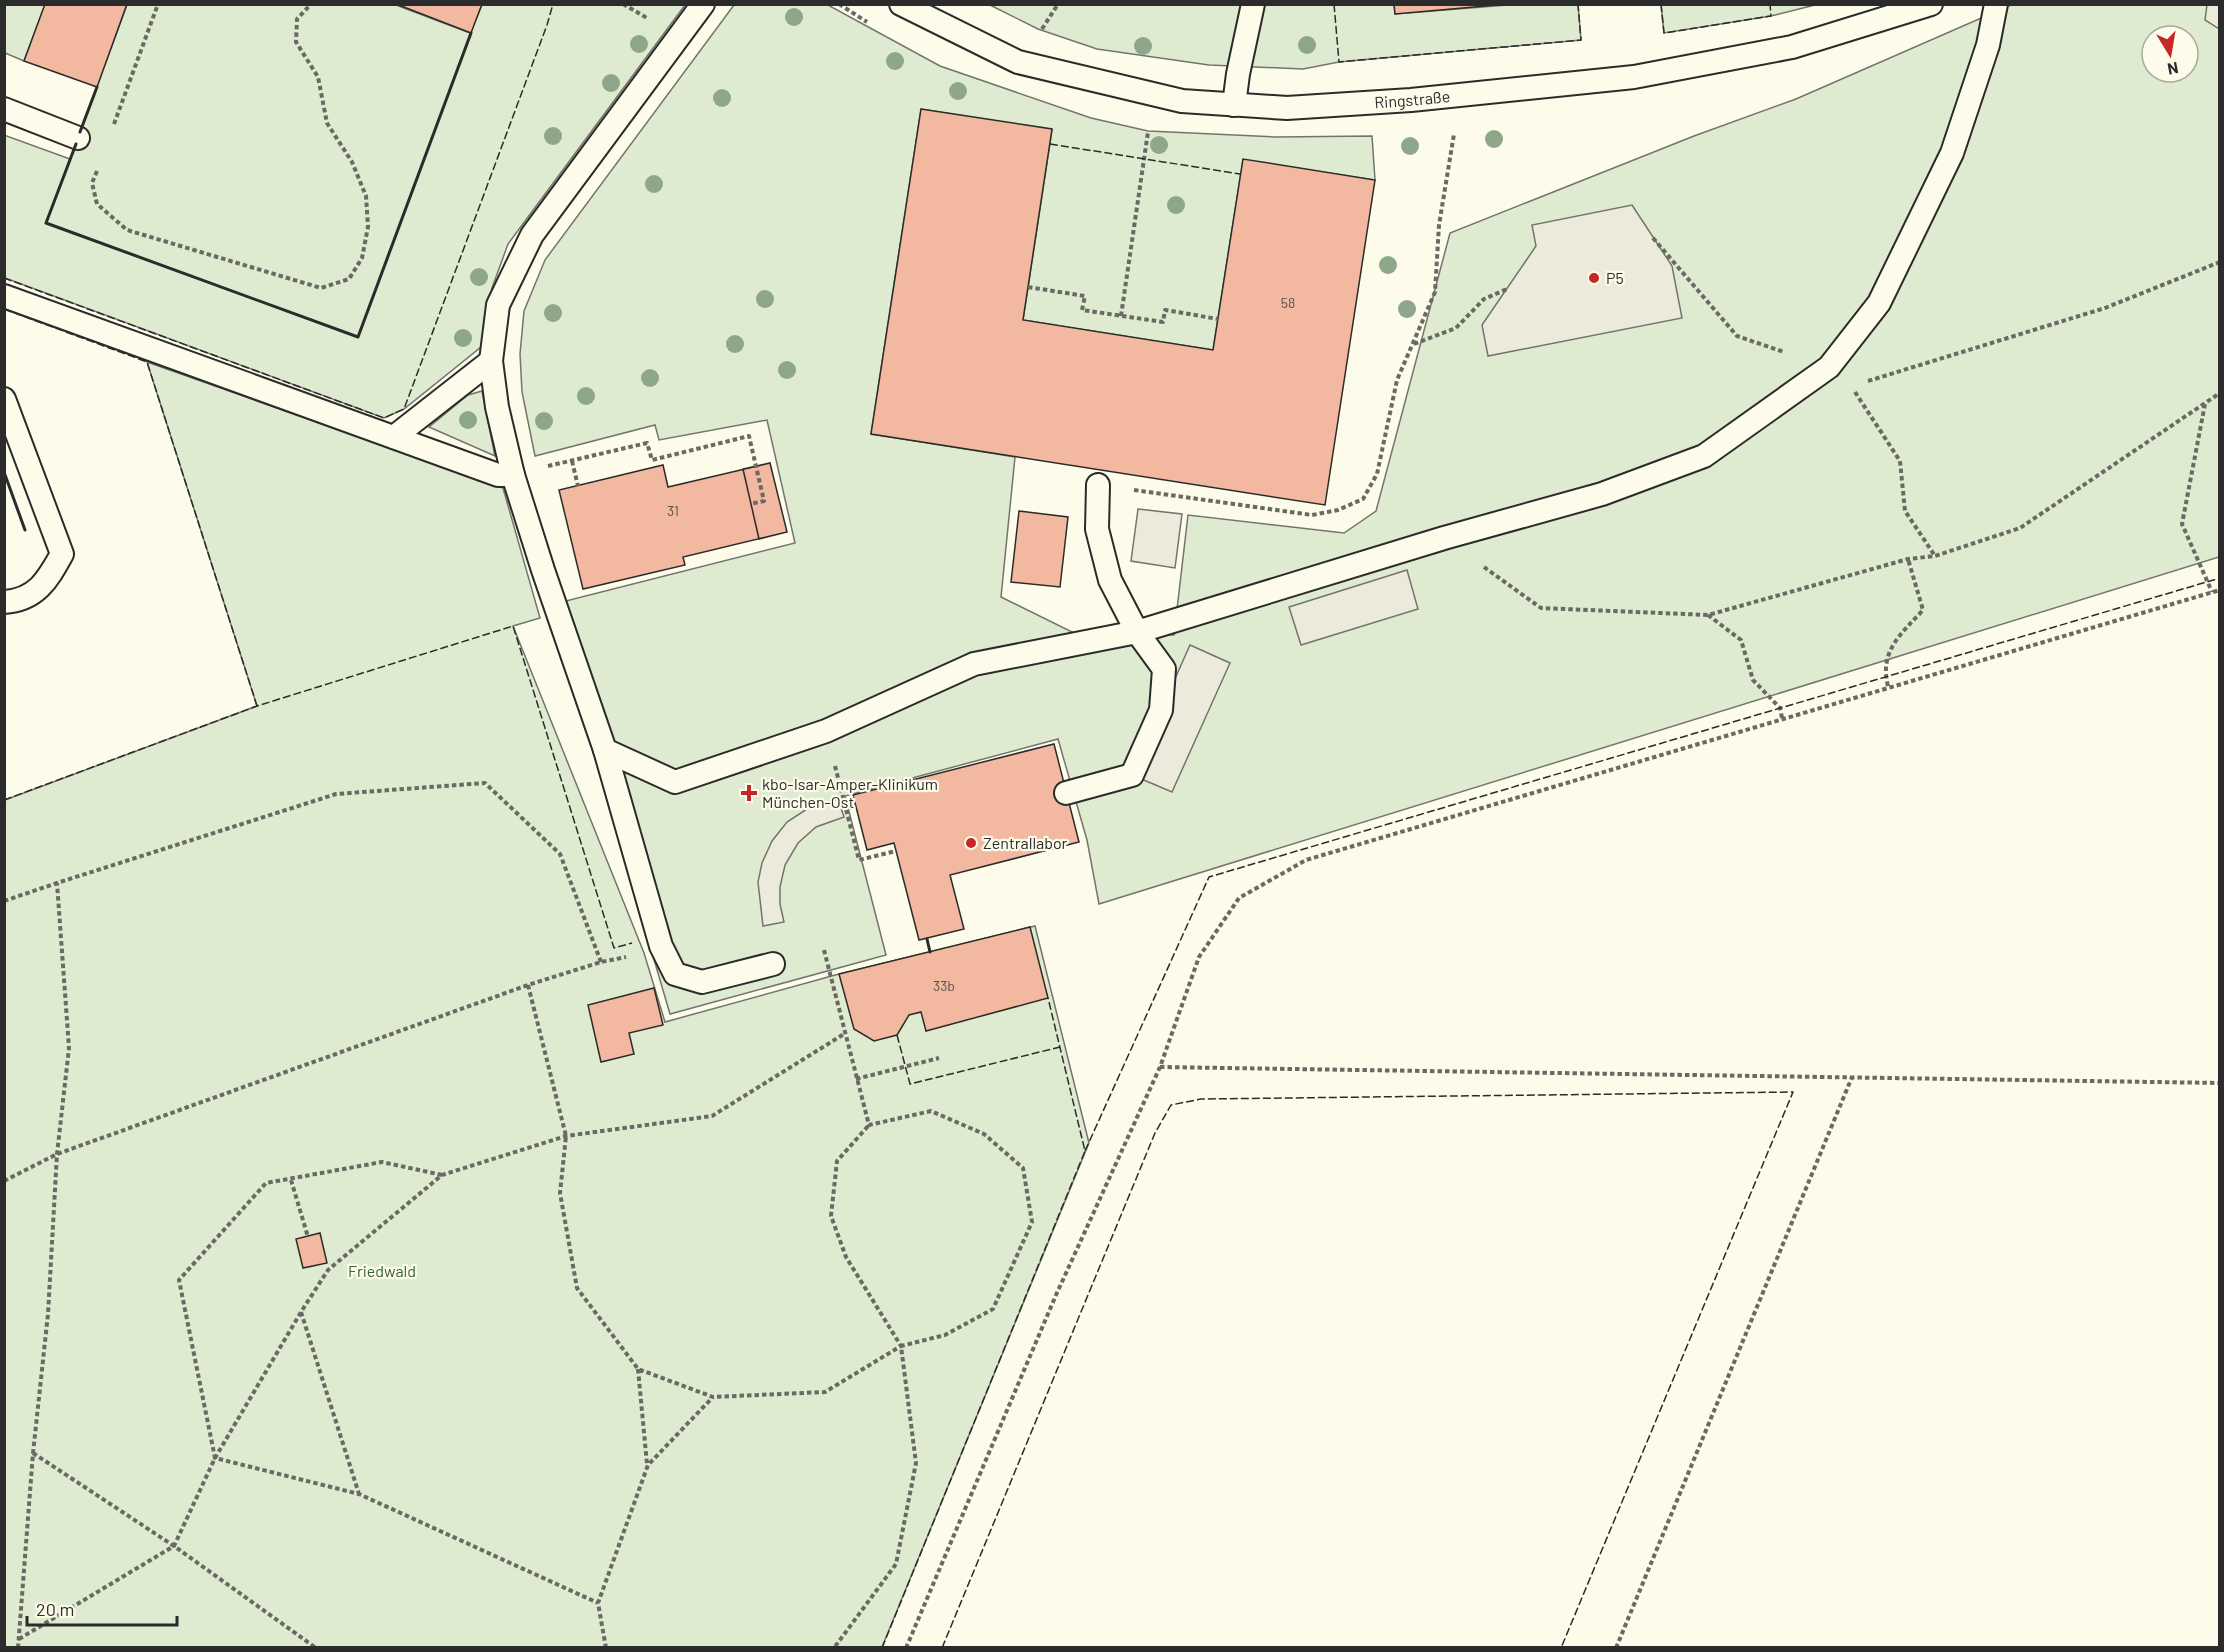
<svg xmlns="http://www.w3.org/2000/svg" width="2224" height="1652" viewBox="0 0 2224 1652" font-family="Barlow,sans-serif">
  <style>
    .green { fill: #deebd1; stroke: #74746e; stroke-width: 1.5; fill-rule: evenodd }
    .parking { fill: #eceadb; stroke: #74746e; stroke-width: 1.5 }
    .building { fill: #f2b8a0; stroke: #2b2b2b; stroke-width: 1.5 }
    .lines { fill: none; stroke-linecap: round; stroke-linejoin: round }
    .lane-casing { stroke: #2b2b2b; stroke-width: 26 }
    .path { stroke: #6a6964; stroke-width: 4; stroke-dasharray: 4.5 3; stroke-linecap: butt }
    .lane { stroke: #fdfbea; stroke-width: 22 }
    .fence { stroke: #2b2b2b; stroke-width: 1.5; stroke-dasharray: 8 3; stroke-linecap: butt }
    .wall { stroke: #2b2b2b; stroke-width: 3 }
    .tree { fill: #8ea78a }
    .poi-dot { fill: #c62828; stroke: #fdfbea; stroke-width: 2 }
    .labels { text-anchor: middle; stroke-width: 4.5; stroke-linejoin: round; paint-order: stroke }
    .number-label { font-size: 14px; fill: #5d4e48 }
    .street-label { font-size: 16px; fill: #2b2b2b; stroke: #fdfbea }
    .poi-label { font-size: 16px; fill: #2b2b2b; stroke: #fdfbea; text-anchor: start }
    .park-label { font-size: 16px; fill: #34623c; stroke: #fdfbea }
  </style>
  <rect width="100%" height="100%" fill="#fdfbea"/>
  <path class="green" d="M1394,4L1395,14L1508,5H1578L1581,40L1339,62L1303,69L1209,65L1097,49L1038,29L990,5Z
    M4,5H45L24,61L5,53Z
    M127,5H396L470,33L482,5H685L508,244L492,288L481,347L404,409L384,418L5,278L4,135L70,159Z
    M734,5H828L940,66L1091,118L1148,131L1275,137L1372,136L1375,180L1243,160L1213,350L1023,320L1052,130L921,109L871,434L1015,457L1001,597L1080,636L1174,635L1188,515L1344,533L1376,511L1450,233L1694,136L1796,99L2011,5H2219V557L1099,904L1087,840L1058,739L845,796L886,955L670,1014L550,605L795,543L767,420L659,440L655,425L535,456L522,392L520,354L524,311L545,260ZM2152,36H2188V72H2152Z
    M1661,5V4L1815,5L1771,16L1664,33Z
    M147,362L503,488L540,618L513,626L644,953L665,1022L839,974L1035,926L1089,1143L882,1647L5,1648V800L257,706Z
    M482,391L495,456L429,427L468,395Z"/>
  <path class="parking" d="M2207,5H2219V29L2205,20Z
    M1632,205L1672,266L1682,318L1488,356L1482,325L1536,246L1532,225Z
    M1138,509L1182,514L1175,568L1131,561Z
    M1407,570L1418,609L1301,645L1289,607Z
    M1190,645L1230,663L1172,792L1132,775Z
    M838,799L844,817L816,827L798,843L785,865L780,887V904L784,922L763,926L758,882L762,863L772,841L787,822L810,807Z"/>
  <path class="building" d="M45,4H127L97,87L24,61Z
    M396,4H482L471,33Z
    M1394,4H1508L1395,14Z
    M921,109L1052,129L1023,320L1213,350L1243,159L1375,180L1325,505L871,434Z
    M770,463L787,532L759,539L743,469Z
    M770,463L787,532L683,557L685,565L583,589L559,490L663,465L668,487Z
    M1019,511L1068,517L1060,587L1011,582Z
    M1054,744L1079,842L950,875L964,929L919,940L894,843L867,850L853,795Z
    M1030,927L1048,998L926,1031L921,1012L909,1015L897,1035L874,1041L854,1029L839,974Z
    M654,988L663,1025L629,1033L634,1054L601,1062L588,1005Z
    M320,1233L327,1263L303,1268L296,1239Z"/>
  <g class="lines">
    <defs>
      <g id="lane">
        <path d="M703,4L532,235L498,305L491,361L497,407L513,475L543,570L605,750L675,782L826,731L974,664L1137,632L1444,538L1602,494L1704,456L1829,367L1879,303L1952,153L1988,45L1996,4"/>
        <path id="s1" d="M901,4L1018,62L1182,101L1287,108L1411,100L1634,77L1792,47L1931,4"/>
        <path d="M1234,105L1238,74L1253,4"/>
        <path d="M4,109L78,138"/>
        <path d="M4,296L498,475H513"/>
        <path d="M4,399L62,554C48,579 37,600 4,602"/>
        <path d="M394,437L491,361"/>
        <path d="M605,750L661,946L675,974L702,982L773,964"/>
        <path d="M1066,793L1132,775L1161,710L1164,669L1137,632L1110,580L1097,529L1098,485"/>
      </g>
    </defs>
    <use href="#lane" class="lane-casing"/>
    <path class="path" d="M623,4L647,18
      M839,4L867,22
      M1042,29L1058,4
      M114,124L158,4
      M97,171L92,183L97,204L127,230L321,288L349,279L362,258L368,227L366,196L352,162L327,123L318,77L296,42L297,19L311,4
      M1653,238L1737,336L1784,352
      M1028,287L1085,296L1082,310L1163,322L1165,310L1218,319
      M1121,316L1148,132
      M1414,344L1456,328L1484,299L1507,289
      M1868,381L2105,308L2220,262
      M1855,392L1900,461L1905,511L1935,556
      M2205,404L2182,524L2212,592
      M572,461L578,486
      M548,466L647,443L652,460L749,436L764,501L750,504
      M1134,490L1312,515L1338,510L1363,499L1377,474L1397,380L1435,292L1439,225L1454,134
      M1484,567L1541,608L1708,615L1908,559L1935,556L2020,528L2220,393
      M1708,615L1741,640L1753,680L1780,708L1782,718
      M1888,686C1879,651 1901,634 1923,610L1908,559
      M835,766L859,860L896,851
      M4,901L57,883L336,794L485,783L560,854L601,962
      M824,950L869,1125L931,1111L984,1134L1023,1168L1032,1222L993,1309L945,1335L901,1346L916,1463L896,1564L834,1648
      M528,985L566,1136L560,1193L577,1288L638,1369L713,1397L825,1392L901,1346L846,1257L831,1216L837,1161L869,1125
      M1160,1067L2220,1083
      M856,1079L939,1058
      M442,1175L382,1162L266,1183L179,1280L215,1458L359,1494L598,1603
      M291,1180L308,1237
      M4,1181L57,1154L528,985L601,962L626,957
      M301,1312L359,1494
      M638,1369L647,1464
      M33,1453L174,1546L316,1648
      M19,1639L174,1546L215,1458L301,1312L328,1270L442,1175L566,1136L712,1116L844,1034
      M18,1648L33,1453L48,1314L57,1154L69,1048L57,883
      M606,1648L598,1603L648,1465L713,1397
      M906,1648L1056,1295L1160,1067L1199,957L1239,898L1306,860L2220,590
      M1616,1648L1852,1077"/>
    <use href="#lane" class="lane"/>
    <path class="fence" d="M1334,4L1339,62L1581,40L1578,4
      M1661,4L1664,33L1771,16L1770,4
      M1050,144L1240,174
      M4,278L384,418L404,409L547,25L553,4
      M4,309L147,362L257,706
      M4,800L257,706L513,626L614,948L632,943
      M897,1035L910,1084L1060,1047
      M1085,1151L1209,877L2220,578
      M882,1648L1085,1151L1048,998
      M942,1648L1155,1133L1171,1105L1201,1099L1793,1092L1561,1648"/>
    <path class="wall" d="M80,132L97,87
      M76,144L46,223L358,337L471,33
      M4,472L25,530
      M927,939L930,952"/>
  </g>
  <g class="tree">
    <circle cx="794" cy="17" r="9"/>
    <circle cx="639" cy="44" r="9"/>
    <circle cx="1307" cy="45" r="9"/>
    <circle cx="1143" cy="46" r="9"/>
    <circle cx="895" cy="61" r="9"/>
    <circle cx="611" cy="83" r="9"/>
    <circle cx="958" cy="91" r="9"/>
    <circle cx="722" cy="98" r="9"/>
    <circle cx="553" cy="136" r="9"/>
    <circle cx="1494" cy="139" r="9"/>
    <circle cx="1159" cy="145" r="9"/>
    <circle cx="1410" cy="146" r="9"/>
    <circle cx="654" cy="184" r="9"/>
    <circle cx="1176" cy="205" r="9"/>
    <circle cx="1388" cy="265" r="9"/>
    <circle cx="479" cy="277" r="9"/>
    <circle cx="765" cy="299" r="9"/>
    <circle cx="1407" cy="309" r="9"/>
    <circle cx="553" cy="313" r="9"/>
    <circle cx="463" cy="338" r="9"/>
    <circle cx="735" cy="344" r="9"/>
    <circle cx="787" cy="370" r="9"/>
    <circle cx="650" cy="378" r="9"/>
    <circle cx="586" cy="396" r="9"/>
    <circle cx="468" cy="420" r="9"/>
    <circle cx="544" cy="421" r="9"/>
  </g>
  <g class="poi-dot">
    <circle cx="1594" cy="278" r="6"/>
    <path d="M746 784h6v6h6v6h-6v6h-6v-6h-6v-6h6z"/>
    <circle cx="971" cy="843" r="6"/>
  </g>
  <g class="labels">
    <g class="number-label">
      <text x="1288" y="308">58</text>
      <text x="673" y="516">31</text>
      <text x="944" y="991">33b</text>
    </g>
    <g class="street-label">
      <text dy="6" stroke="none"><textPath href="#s1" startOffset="530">Ringstraße</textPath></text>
    </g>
    <g class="poi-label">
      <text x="1606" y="284">P5</text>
      <text x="762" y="790">kbo-Isar-Amper-Klinikum<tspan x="762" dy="18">München-Ost</tspan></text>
      <text x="983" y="849">Zentrallabor</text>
    </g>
    <g class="park-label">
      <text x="382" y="1277">Friedwald</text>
    </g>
  </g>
  <rect width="2224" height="1652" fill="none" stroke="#2b2b2b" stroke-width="12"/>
  <g transform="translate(2170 54) rotate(169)"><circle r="28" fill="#fdfbea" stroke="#a9a89e" stroke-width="1.5"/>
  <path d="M0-4.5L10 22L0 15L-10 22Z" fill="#c62828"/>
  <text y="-9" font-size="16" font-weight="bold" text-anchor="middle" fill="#2b2b2b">N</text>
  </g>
  <path d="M27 1616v9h150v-9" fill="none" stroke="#2b2b2b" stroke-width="3"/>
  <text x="36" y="1616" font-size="18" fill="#2b2b2b" stroke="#fdfbea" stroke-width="4.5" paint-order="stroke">20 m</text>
</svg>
